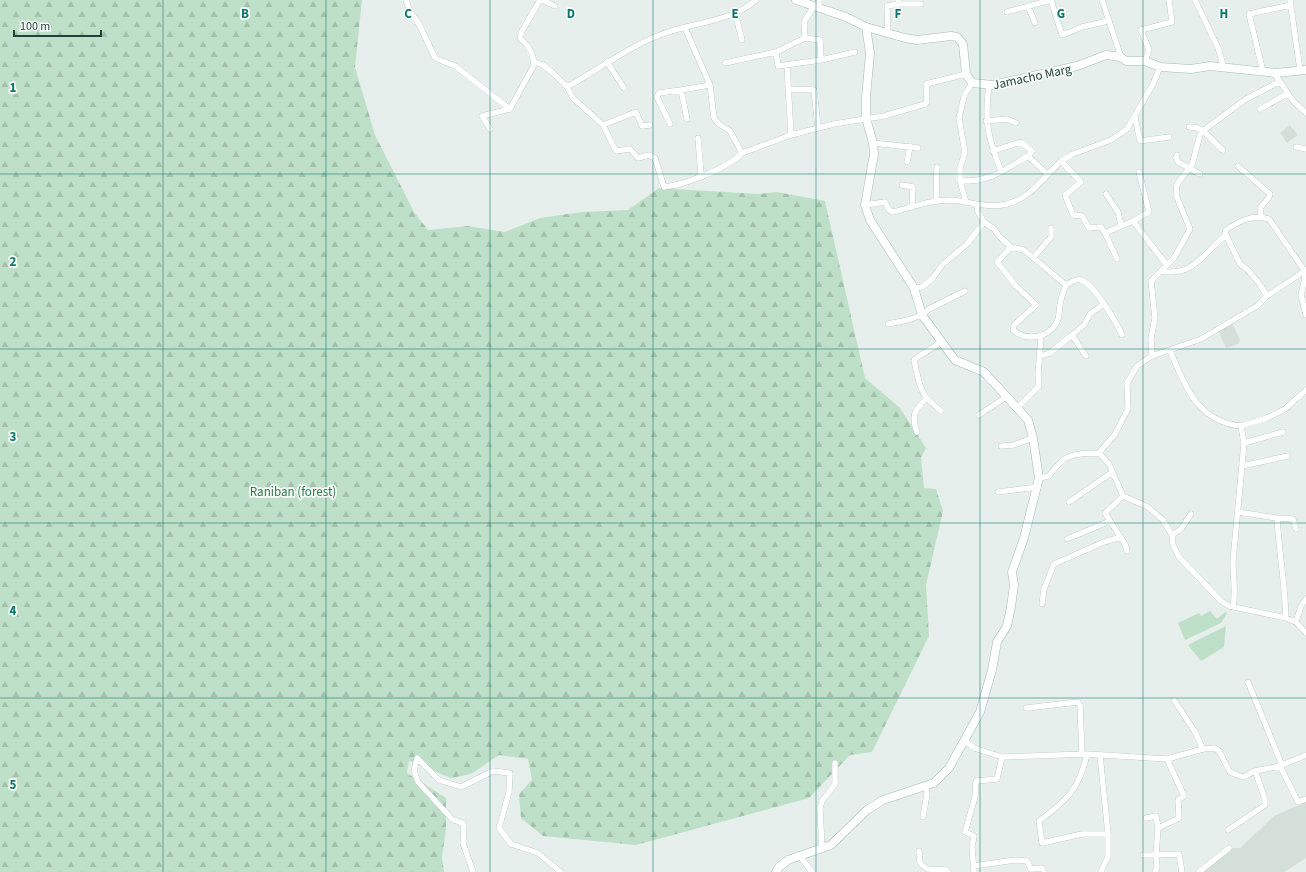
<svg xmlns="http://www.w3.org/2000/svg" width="1306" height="872" viewBox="0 0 1306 872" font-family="'Source Sans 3',sans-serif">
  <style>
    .built { fill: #d4dfda }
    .green { fill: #bfe0c8 }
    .forest { fill: url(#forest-firs) }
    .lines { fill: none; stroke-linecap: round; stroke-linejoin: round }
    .street-casing { stroke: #a8b8b2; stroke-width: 6 }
    .secondary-casing { stroke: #a4bbb3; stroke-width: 9 }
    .street { stroke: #fff; stroke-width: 5.5 }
    .secondary { stroke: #fff; stroke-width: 8 }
    .grid { fill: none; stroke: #0f766e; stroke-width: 1; stroke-opacity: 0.55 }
    .labels { text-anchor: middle; stroke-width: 3.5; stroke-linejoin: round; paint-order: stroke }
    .street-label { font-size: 13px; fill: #24423a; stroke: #f7fbf9 }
    .park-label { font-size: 13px; fill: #2d7a4b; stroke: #f7fbf9 }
    .grid-label { font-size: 13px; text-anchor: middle; font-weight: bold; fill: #0f766e; stroke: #f7fbf9; stroke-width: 3.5; stroke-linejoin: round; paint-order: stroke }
  </style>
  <defs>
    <pattern id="forest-firs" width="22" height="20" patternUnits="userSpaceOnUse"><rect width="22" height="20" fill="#bfe0c8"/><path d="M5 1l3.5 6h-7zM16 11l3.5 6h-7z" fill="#a4c1ad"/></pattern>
  </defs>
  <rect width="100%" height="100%" fill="#e6efeb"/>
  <path class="built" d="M1290,125L1298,135L1287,143L1280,133Z
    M1232,323L1240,340L1238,344L1226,348L1218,330Z
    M1306,802V858L1284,872H1202L1229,848H1240L1274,816Z"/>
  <path class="green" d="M1210,611L1217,619L1225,612L1227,613L1221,623L1185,640L1178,623L1199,613L1201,616Z
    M1226,626L1224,647L1201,661L1188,645Z"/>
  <path class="forest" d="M0,0H362L355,67L375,135L414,212L428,230L468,226L505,232L540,218L582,212L628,210L659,188L758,194L777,192L825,201L865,378L900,408L926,448L921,458L924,488L936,489L943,511L926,585L929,636L872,752L850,755L809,798L636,845L543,836L521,818L519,794L532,780L528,759L499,755L471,774L451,778L409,761L407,773L446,798V829L442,858L444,872H0Z"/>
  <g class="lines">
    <defs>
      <path id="street" d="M406,0L410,12L419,24L435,58L455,66L510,109
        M542,0L555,6
        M819,0V8
        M1051,0L1062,35L1082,27L1108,21
        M1102,0L1121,57
        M1195,0L1218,48L1224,68
        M1290,0L1300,70
        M899,4H921
        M1028,6L1035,23
        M1007,12L1051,0
        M735,13L742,40
        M685,28L710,85L714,118L719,124L730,131L742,153
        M888,32L887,6L899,4L898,0
        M805,38L804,22L814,6
        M776,52L778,66L821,60L855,52
        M1145,61L1149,50L1141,30L1172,22L1169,0
        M534,62L543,65L552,72L567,87L573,98L603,125L616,151L630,149L638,158L649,155L655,158L664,187C685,185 728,168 742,153L791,135L834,124L884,116L925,104L927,102L926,84L966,74
        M607,62L624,88
        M725,63L776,52L805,38L820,40L821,60
        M787,66L791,135
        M1263,72L1249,14L1291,5
        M1274,73L1293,101L1306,113
        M989,86C984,121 988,138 1001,171
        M567,87C598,70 626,48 660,35C691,22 730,23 756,0
        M788,89L814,90L818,128
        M1260,109L1287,94
        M1135,117L1140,141L1169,137
        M687,119L681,90L710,85
        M986,121L1007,119L1016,123
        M670,124L657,97L659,93L681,90
        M603,125L636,112L642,126L650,125
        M1189,127C1205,126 1211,141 1223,150
        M490,129L482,116L510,109L533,67C536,56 528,45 520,38L522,31L540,0
        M698,138L701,175
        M873,143L918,148
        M1296,147L1306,149
        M993,151L1021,142L1032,151L1028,156L1047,174
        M1177,155L1176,158L1178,162L1200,174
        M1061,161L1073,154L1111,140L1127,129L1153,84L1160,67
        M907,162L910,146
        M1238,166L1270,194L1269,197L1260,208L1261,216
        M960,181V167L965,153L959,118L964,96L972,83
        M902,185L913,187L912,207
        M1106,194L1118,212L1121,225
        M936,201L937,167
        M966,202L960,181C991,182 1002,171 1028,156
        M865,205L885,202L889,210L893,212C912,207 930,200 950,200C970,201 986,209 1007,204C1031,198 1045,176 1061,161L1081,182L1065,195L1073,215L1082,216L1089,228L1101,227L1105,233L1117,259
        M977,205L978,212L984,222L994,229L999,236L1011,247L1024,250L1066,285
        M1133,221L1149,212L1139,172
        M1105,233L1133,221L1166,264
        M1011,247L997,262L1016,286L1036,305L1014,325L1013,330C1027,342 1048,338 1057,322C1060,316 1059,306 1061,300C1062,295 1064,290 1066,285C1070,283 1076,278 1081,280C1094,284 1116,322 1122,335
        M1033,258L1051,237V228
        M1161,271L1174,258L1190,229L1176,195L1177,184L1192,165L1200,135L1204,130L1246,99L1279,82
        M914,288L922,287L932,279L942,265L967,244L984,222
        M1267,296L1259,283L1247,269L1240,264L1225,233L1226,230C1239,221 1253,214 1269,219L1304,270L1305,278L1301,295L1306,315
        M888,324L908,320L922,315L929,309L965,291
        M941,342L915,359L914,361C921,388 918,393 941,411
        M1170,351C1186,386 1196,421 1241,426L1244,443L1233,561C1233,579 1236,590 1233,608
        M1041,356L1050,353L1072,335
        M1086,356L1072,335L1084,325L1090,314L1104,304
        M1152,356L1151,338L1155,318L1151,281L1161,271C1194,277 1202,254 1225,236
        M1017,408L1039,386L1038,375L1041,336
        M979,415L1006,397
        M1241,426L1267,418L1285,409L1306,390
        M917,432C911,416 914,411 926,399
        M1244,443L1283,432
        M1001,446L1014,445L1033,438
        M1099,453L1115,434L1128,409L1127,383L1137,366L1152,356L1201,339L1257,306L1267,296L1306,270
        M1242,466L1288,456
        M1039,478L1049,476C1064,454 1073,453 1099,453L1109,464L1123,496L1146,506L1163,520L1172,535L1173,545L1179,557L1221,601L1229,606L1286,618L1296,622
        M998,492L1038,487
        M1123,496L1105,513L1125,544L1127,551
        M1069,502L1111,473
        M1238,512L1277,518C1279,552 1285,584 1286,618
        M1277,518L1293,519L1296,529
        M1172,535L1181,529L1191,514
        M1067,539L1110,521
        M1306,599L1301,606L1296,622L1306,633
        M1042,604L1044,589L1054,564L1104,542L1121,537
        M1248,682L1282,765
        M1174,700L1195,732L1203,749
        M1026,708L1078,702L1080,705L1082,754
        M965,741L974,748L1002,757L1087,754L1167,759L1203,749L1215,748L1219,751L1230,772L1243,777L1255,771L1280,766L1306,755
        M1087,754C1079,790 1067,800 1039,821L1042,843L1082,834H1108
        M1100,755L1108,834V857L1101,872
        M1167,759L1184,796L1178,800L1179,818L1158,828L1156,855L1179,854L1182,872
        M1280,766L1298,802L1306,799
        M923,817L927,794L926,786
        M1146,818L1156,816L1158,828
        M1228,830L1265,805V799L1255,771
        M822,849L820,808L822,801L835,784V763
        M919,851L920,863L927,869L947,870L948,872
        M799,855L812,872
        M1143,855H1156L1157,867L1155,872
        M974,866L1015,860L1027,861L1031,869L1042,868L1044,872
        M473,872L463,843L464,824L452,819L418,782L414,771L417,758L439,780L461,787L493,771L510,773L509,792L499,828L511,844L538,853L561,872
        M974,872L972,847L974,836L965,832L975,797L976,781L997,779L1002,757
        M1199,872L1229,848"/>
      <path id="secondary" d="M796,0L846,17L866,27L905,38L917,40L951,36L957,37L963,44L966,74L972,83L993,85L1077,66L1106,55L1121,57L1126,61H1145L1160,67L1191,69L1210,66L1276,73L1306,70
        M776,872L779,867L788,860L831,845L867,810L883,800L934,783L949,768L980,712L992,670L997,642L1007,626L1011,607L1014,585L1012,572L1024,538L1039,478L1033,438L1028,420L984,372L955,360L922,315L914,288L870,220L865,205L874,154L873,143L866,118V97L870,53L866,27"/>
    </defs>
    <use href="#street" class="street-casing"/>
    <use href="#secondary" class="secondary-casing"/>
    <use href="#street" class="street"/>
    <use href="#secondary" class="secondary"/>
  </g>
  <path class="grid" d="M163,0V872M326,0V872M490,0V872M653,0V872M816,0V872M980,0V872M1143,0V872M0,174H1306M0,349H1306M0,523H1306M0,698H1306"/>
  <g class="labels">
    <g class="street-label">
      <text transform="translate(1032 76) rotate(-12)" y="5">Jamacho Marg</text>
    </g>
    <g class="park-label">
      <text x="293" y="496">Raniban (forest)</text>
    </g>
  </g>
  <g class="grid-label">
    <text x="245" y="18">B</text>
    <text x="408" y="18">C</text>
    <text x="571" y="18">D</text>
    <text x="735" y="18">E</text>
    <text x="898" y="18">F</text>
    <text x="1061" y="18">G</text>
    <text x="1224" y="18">H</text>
    <text x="13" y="92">1</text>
    <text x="13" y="266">2</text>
    <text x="13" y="441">3</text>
    <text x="13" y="615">4</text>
    <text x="13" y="789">5</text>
  </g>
  <path d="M14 30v6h87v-6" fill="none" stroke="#24423a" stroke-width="2"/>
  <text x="20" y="30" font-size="12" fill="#24423a" stroke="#f7fbf9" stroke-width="3" paint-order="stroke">100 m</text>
</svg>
